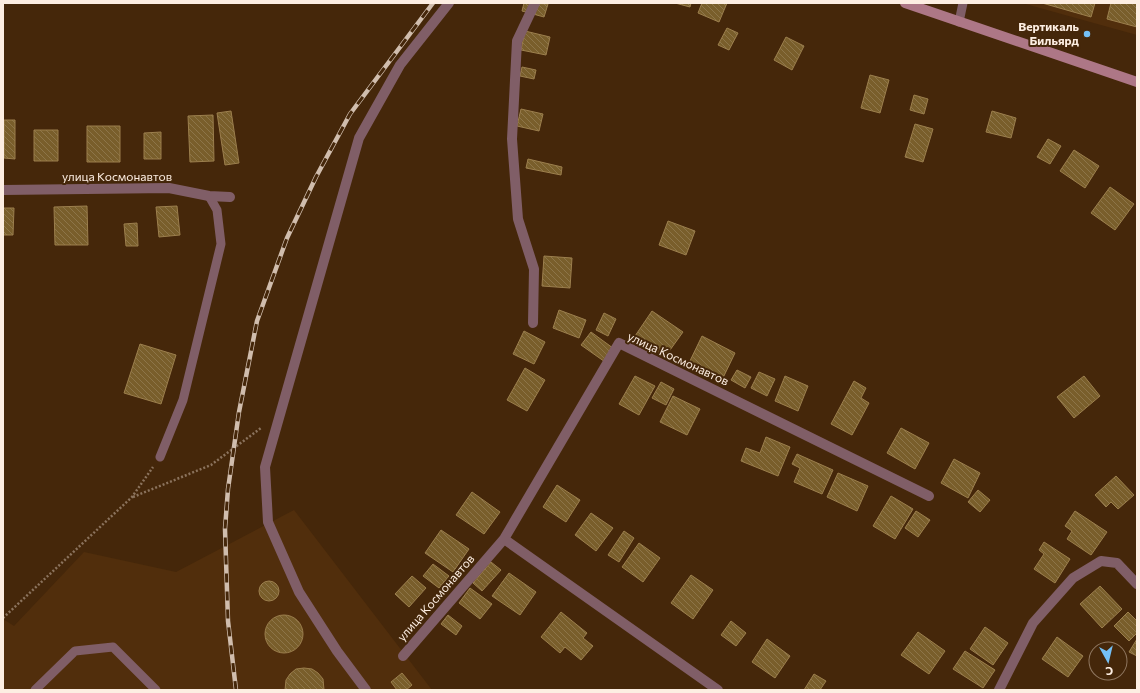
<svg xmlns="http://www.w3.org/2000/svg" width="1140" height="693" viewBox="0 0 1140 693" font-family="Commissioner,sans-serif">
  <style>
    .built { fill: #512e0c }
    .building { fill: url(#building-back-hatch); stroke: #9c7f4d }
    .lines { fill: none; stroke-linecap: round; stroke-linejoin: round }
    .path { stroke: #8b735d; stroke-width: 2.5; stroke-dasharray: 2 2; stroke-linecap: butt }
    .service { stroke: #805e67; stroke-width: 9 }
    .minor { stroke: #805e67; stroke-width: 10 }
    .secondary { stroke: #ad7786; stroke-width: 10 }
    .rail-casing { stroke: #d0bdad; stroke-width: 4.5 }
    .rail { stroke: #45270a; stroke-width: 3; stroke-dasharray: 9; stroke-linecap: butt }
    .poi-dot { fill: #74c0f6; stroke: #45270a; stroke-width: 1.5 }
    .labels { text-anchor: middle; stroke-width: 4; stroke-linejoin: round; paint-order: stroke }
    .poi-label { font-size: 12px; font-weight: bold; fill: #fdeee2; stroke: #45270a; text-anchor: end }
    .street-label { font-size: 12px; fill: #fdeee2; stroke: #45270a }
  </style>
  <defs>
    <pattern id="building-back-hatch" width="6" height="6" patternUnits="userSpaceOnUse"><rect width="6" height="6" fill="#795e2b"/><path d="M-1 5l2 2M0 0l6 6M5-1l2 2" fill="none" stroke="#8d7549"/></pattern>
  </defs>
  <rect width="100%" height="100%" fill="#45270a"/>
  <path class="built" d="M1022,3H1137V35Z
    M294,510L432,690H3V619L14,626L84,552L176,572Z"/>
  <path class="building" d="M524,3L548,4L544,17L522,11Z
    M675,3H691L690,7Z
    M702,3H727L719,22L698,13Z
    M1042,3H1095L1091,17Z
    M1111,3H1137V27L1107,19Z
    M727,28L738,33L729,50L718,45Z
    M525,31L550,37L546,55L521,50Z
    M786,37L804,46L792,70L774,60Z
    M522,67L536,70L534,79L520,76Z
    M870,75L889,80L880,113L861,108Z
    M914,95L928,99L924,114L910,110Z
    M521,109L543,114L539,131L517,126Z
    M231,111L239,163L225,165L217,113Z
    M992,111L1016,118L1011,138L986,132Z
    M213,115L214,161L190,162L188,116Z
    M4,120H15V159L4,158Z
    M915,124L933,129L923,162L905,157Z
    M87,126H120V162H87Z
    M34,130H58V161H34Z
    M161,132V159H144V133Z
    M1048,139L1061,146L1050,164L1037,157Z
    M1074,150L1099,166L1085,188L1060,171Z
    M528,159L562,167L561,175L526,168Z
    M1110,187L1134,204L1115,230L1091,213Z
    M87,206L88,245H55L54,207Z
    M177,206L180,235L159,237L156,207Z
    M3,208H14L13,235H3Z
    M668,221L695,231L686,255L659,245Z
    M137,223L138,246H126L124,224Z
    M544,256L572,258L570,288L542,286Z
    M559,310L586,320L579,338L553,328Z
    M652,311L683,332L665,357L635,336Z
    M604,313L616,319L608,336L596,330Z
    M524,331L545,342L534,364L513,354Z
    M591,332L617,351L608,364L581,345Z
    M702,336L735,353L721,382L688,365Z
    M140,344L176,355L161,404L124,393Z
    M525,368L545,380L527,411L507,400Z
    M737,370L751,377L745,388L731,380Z
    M759,372L775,379L767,396L751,388Z
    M635,376L655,386L639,415L619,404Z
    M785,376L808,386L798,411L775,401Z
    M1084,376L1100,396L1074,418L1057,397Z
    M854,381L866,388L861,398L869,403L852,435L831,424Z
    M661,382L674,389L666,405L652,398Z
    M673,396L700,409L687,435L660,422Z
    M901,428L929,443L915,469L887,453Z
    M766,437L790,447L778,476L741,461L746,448L760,453Z
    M797,454L833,470L822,494L794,482L800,468L792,464Z
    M954,459L980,473L968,498L941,483Z
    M838,473L868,486L857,511L827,497Z
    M1116,476L1134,495L1118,509L1111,502L1106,507L1095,495Z
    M557,485L580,500L566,522L543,507Z
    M978,490L990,500L980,512L968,502Z
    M472,492L500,512L484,534L456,515Z
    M891,496L913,509L895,539L873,526Z
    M916,511L930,520L918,537L905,528Z
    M1075,511L1107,532L1091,555L1067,539L1072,531L1065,526Z
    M591,513L613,528L596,551L575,535Z
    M441,530L469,549L453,572L425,553Z
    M624,531L634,538L619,562L608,555Z
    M1044,542L1070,559L1055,583L1034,569L1044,554L1039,550Z
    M639,543L660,558L643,582L622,567Z
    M491,562L501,570L482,591L473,583Z
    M433,564L449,576L439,588L423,576Z
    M509,573L536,592L520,615L492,596Z
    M691,575L713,590L693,619L671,603Z
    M412,576L426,588L409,607L395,594Z
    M259 591a10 10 0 1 1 20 0a10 10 0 1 1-20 0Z
    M1100,586L1122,609L1102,628L1080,604Z
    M470,588L492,604L480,619L459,603Z
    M561,612L587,633L583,638L593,646L581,660L565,647L560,653L541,637Z
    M1128,612L1137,621V633L1129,641L1114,626Z
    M265 634a19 19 0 1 1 38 0a19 19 0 1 1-38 0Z
    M448,615L462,626L456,635L441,624Z
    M731,621L746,633L736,646L721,635Z
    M985,627L1008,643L993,665L970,649Z
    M918,632L945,651L929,674L901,655Z
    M1057,637L1083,656L1068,677L1042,659Z
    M767,639L790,656L775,678L752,662Z
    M1137,639V656L1129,652Z
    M965,651L995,670L983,688L953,669Z
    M304,668L312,669L318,673L323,679L324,690H285L286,680L290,674L296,669Z
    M402,673L412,685L406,690H397L391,682Z
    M814,674L826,681L820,690H804Z"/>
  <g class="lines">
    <path class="path" d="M133,497L211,465L261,428
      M3,618L132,497L153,467"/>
    <path class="service" d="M959,22L963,3
      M160,457L183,400L221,244L217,210L209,196
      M35,690L75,651L113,647L156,690"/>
    <path class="minor" d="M3,190L169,188L209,196L230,197
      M533,323L534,269L518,219L512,139L517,41L535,3
      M504,539L718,690
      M403,656L504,539L619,343L929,496
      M366,690L337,651L299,592L268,522L265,467L359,138L400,65L449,3
      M999,690L1033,623L1073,578L1101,561L1117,563L1137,584"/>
    <path class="secondary" d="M905,3L1137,82"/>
    <defs>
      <path id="rail" d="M236,690L228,621L225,529L228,489L239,412L257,321L287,238L316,177L350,114L433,3"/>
    </defs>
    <use href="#rail" class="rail-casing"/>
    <use href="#rail" class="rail"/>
  </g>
  <circle class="poi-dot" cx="1087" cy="34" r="4"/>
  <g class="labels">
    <g class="poi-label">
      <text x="1079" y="31">Вертикаль<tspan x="1079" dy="14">Бильярд</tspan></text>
    </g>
    <g class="street-label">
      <text x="117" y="181">улица Космонавтов</text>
      <text transform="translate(678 359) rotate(25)" y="4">улица Космонавтов</text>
      <text transform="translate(436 598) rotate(-49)" y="4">улица Космонавтов</text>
    </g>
  </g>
  <rect width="1140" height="693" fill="none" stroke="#fdeee2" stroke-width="8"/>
  <g transform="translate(1108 661) rotate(172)"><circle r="19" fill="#45270a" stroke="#8f7760"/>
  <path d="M0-3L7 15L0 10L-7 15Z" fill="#74c0f6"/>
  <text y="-6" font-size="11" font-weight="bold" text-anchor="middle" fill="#fdeee2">С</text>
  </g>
</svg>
